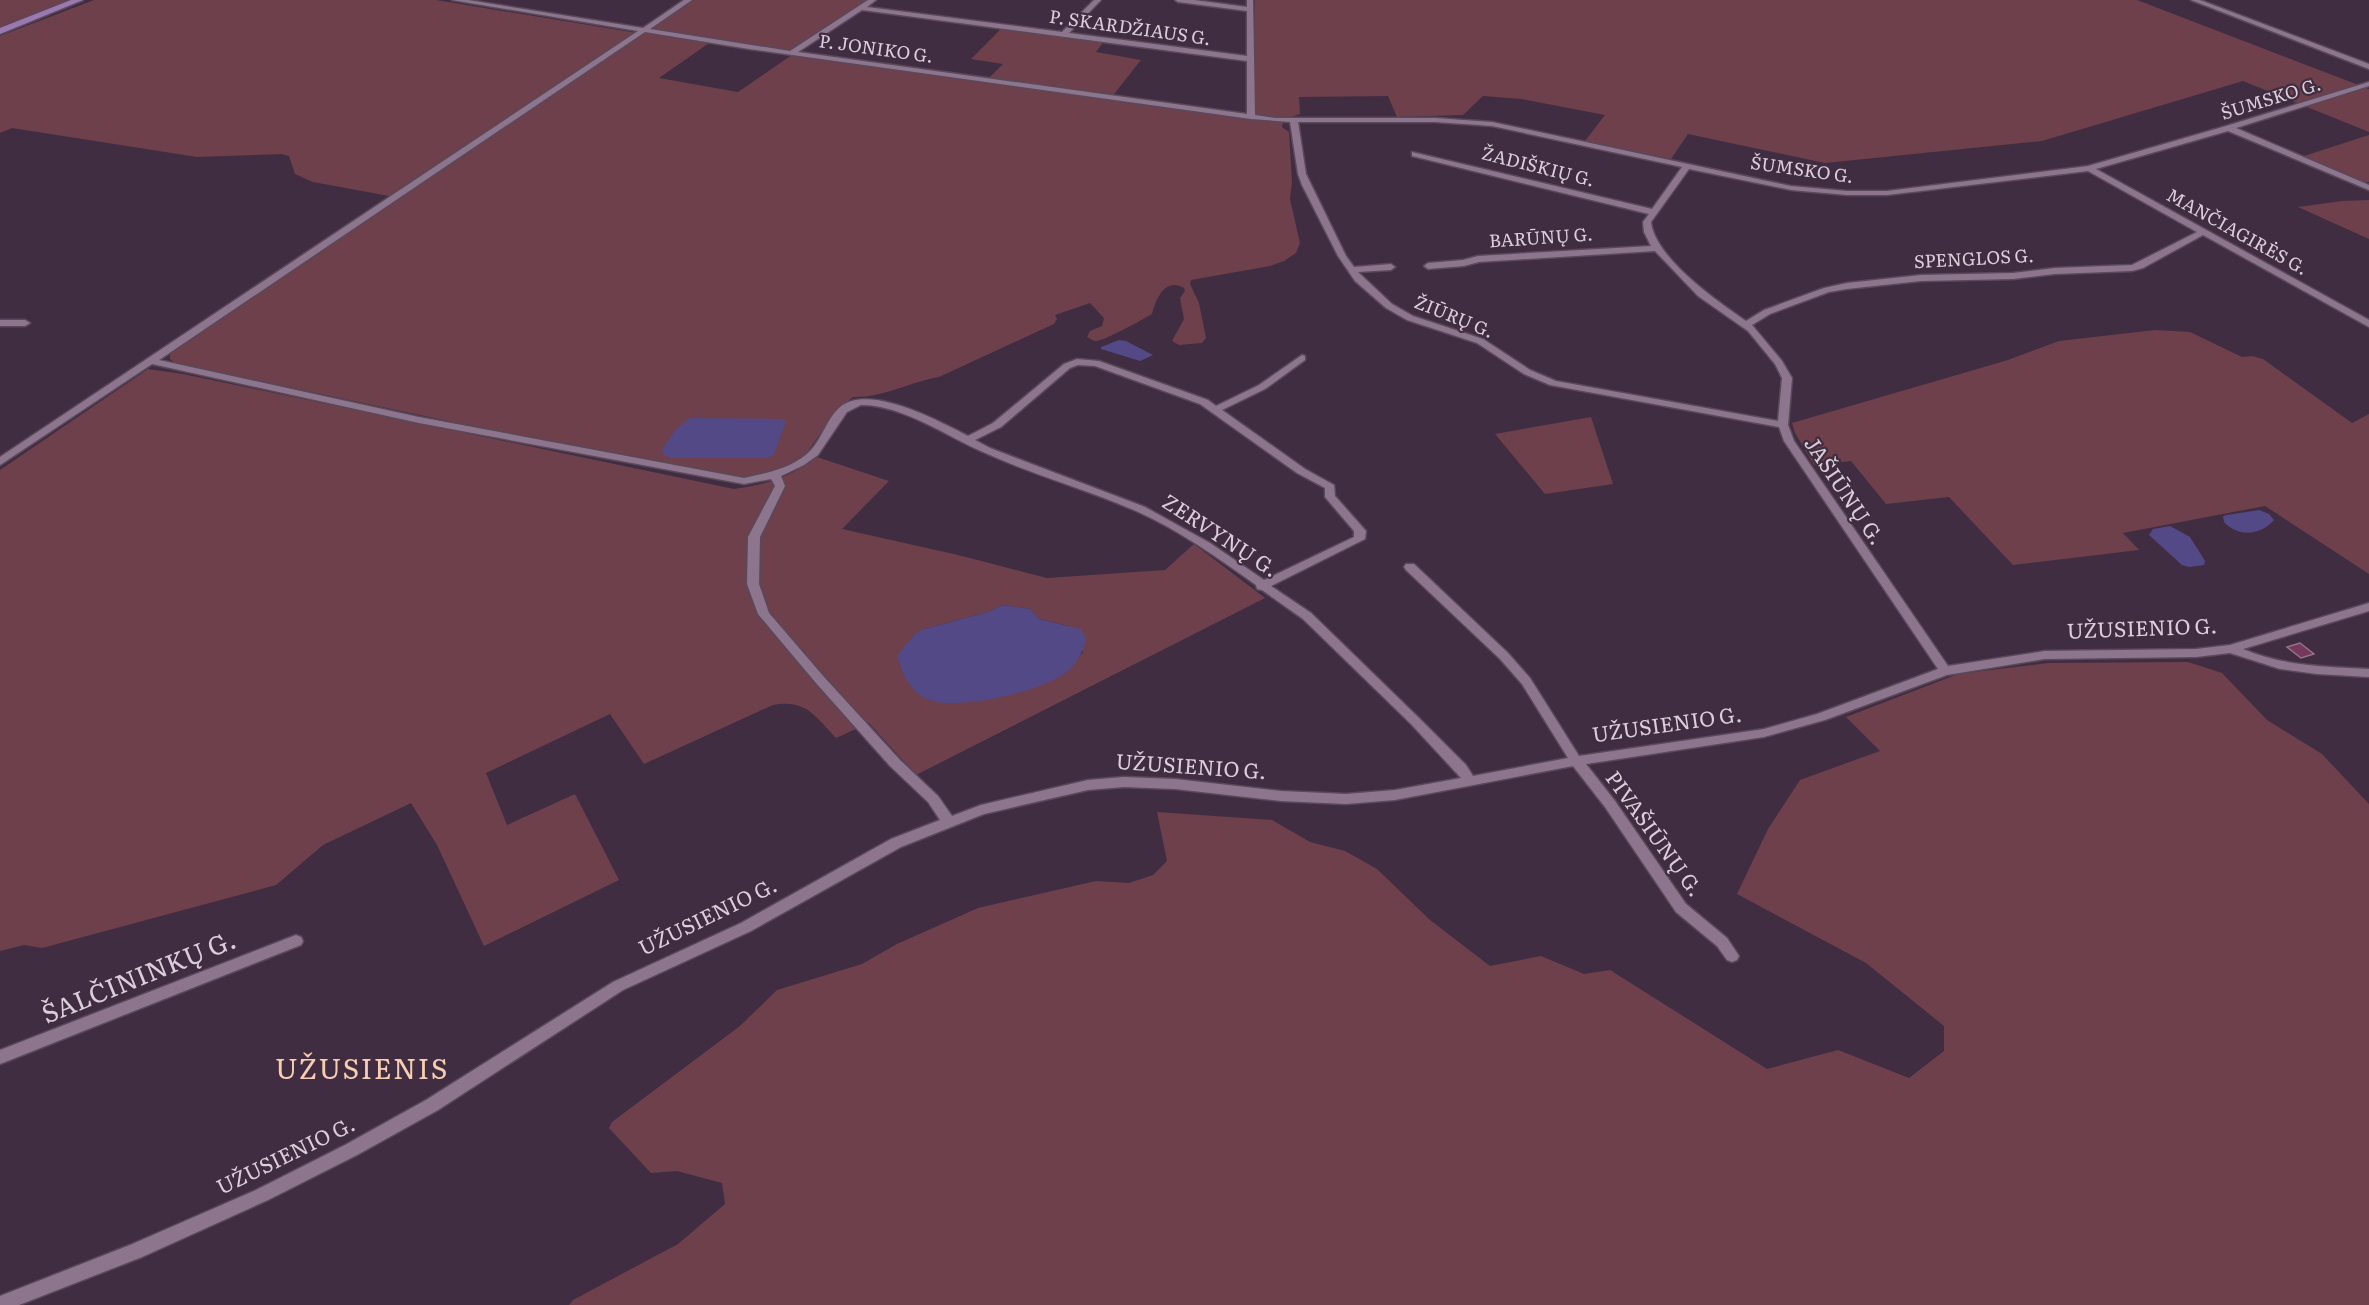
<svg xmlns="http://www.w3.org/2000/svg" width="2369" height="1305" viewBox="0 0 2369 1305" font-family="Literata,serif">
  <style>
    .green { fill: #6d404c; fill-rule: evenodd }
    .water { fill: #534986 }
    .building { fill: #75395e; stroke: #947686; stroke-width: 1.5 }
    .lines { fill: none; stroke-linecap: round; stroke-linejoin: round }
    .minor-casing { stroke: #59495a; stroke-width: 3 }
    .primary-casing { stroke: #59495a; stroke-width: 3 }
    .minor { fill: #8d768d; fill-rule: evenodd }
    .primary { fill: #9b79b0; fill-rule: evenodd }
    .labels { text-anchor: middle; stroke-width: 4.5; stroke-linejoin: round; paint-order: stroke }
    .far-street-label { font-size: 18px; fill: #dbcedb; stroke: #412d41 }
    .street-label { font-size: 21px; fill: #dbcedb; stroke: #412d41 }
    .near-street-label { font-size: 26px; fill: #dbcedb; stroke: #412d41 }
    .near-quarter-label { font-size: 28px; letter-spacing: 1.5px; fill: #f7ceb1; stroke: #412d41 }
  </style>
  <rect width="100%" height="100%" fill="#412d41"/>
  <path class="green" d="M0,0H70L0,28Z
    M94,0H436L643,34L694,0H867L789,51L712,41L659,78L738,92L792,55L985,82L1003,64L971,59L1002,28L1104,41L1096,52L1141,60L1110,99L1252,120L1256,114L1254,111L1255,0H2137L2369,89V132L2243,81L2042,141L1825,163L1688,134L1671,159L1585,141L1605,115L1522,99L1483,96L1463,115L1397,117L1388,96L1299,97L1300,114L1284,119L1282,127L1289,132L1292,182L1290,199L1300,243L1296,253L1284,261L1270,266L1191,280L1190,284L1199,303L1206,338L1202,343L1179,345L1172,341L1184,319L1180,298L1185,291L1184,288C1165,277 1156,299 1152,314C1144,319 1102,342 1096,341C1093,341 1090,338 1087,337L1090,331L1102,326L1104,318L1090,303L1055,315L1057,319L1054,324L939,377C909,382 883,398 853,397L836,411L806,454L787,468L754,477H733L448,421L175,363L170,359V354L400,198L313,182L295,174L289,156L281,154L197,157L12,128L0,133V36Z
    M2369,135V182H2361L2301,157Z
    M2369,200V239L2298,207L2342,201Z
    M2155,330L2190,332L2242,357L2252,356L2263,359L2352,423L2369,414V574L2265,506L2123,533L2139,550L2013,565L1949,497L1886,504L1851,461L1814,465L1795,433L1792,423L2008,360L2059,341Z
    M148,369L183,374L734,489C766,485 791,477 817,457L889,481L842,529L958,555L1047,578L1165,570L1194,544L1265,598L916,775L869,723L836,738C815,716 806,699 773,705L644,764L610,714L486,773L507,825L575,794L619,880L484,946L437,845L411,803L323,845L276,885L42,948L24,945L0,951V470ZM1003,605L1031,609L1039,619L1069,626L1083,652L1065,673L1017,692L924,629L988,612Z
    M1591,417L1613,484L1545,494L1495,434Z
    M2188,662L2222,673L2267,720L2322,754L2369,804V1305H569L573,1300L678,1244L725,1204L722,1183L677,1171L651,1173L609,1128L612,1122L740,1026L777,990L862,964L897,944L978,908L1096,881L1129,883L1153,875L1167,861L1157,812L1272,820L1310,842L1345,851L1377,869L1430,920L1490,966L1541,956L1584,974L1610,970L1767,1069L1838,1050L1909,1078L1944,1051V1026L1866,963L1737,894L1768,829L1800,780L1880,751L1846,717L1958,674L2048,663Z"/>
  <path class="water" d="M1119,340L1126,341L1153,355L1140,361L1101,349V347Z
    M690,418L782,419L786,421L774,454L768,458H671L664,455L662,450L676,429Z
    M2259,510L2269,514L2274,520C2260,536 2238,537 2224,522L2223,516L2227,515Z
    M2170,526L2190,537L2205,561L2204,565L2189,567L2182,565L2149,535L2153,529Z
    M1003,605L1031,609L1039,619L1081,629L1086,640C1083,652 1075,667 1064,674C1038,692 952,713 925,698C908,689 903,673 897,656L915,634L924,629L988,612Z"/>
  <path class="building" d="M2300,643L2314,654L2301,658L2287,647Z"/>
  <g class="lines">
    <defs>
      <path id="minor" d="M452,0H468L643,28L684,0H692L650,29L790,51L868,0H876L867,7L1062,32L1094,0H1101L1069,33L1247,56V11L1178,2L1175,0H1194L1247,7V0H1253L1255,115L1276,118H1435L1492,122L1791,186L1847,191H1887L2088,166L2226,126L2369,82V86L2236,128L2369,185V190L2228,131L2096,169L2369,320V327L2203,235L2143,268L2132,271L2055,274L2013,279L1921,281L1847,289L1829,292L1770,314L1752,325L1782,361L1792,378L1788,425L1794,441L1948,666L2045,651L2196,649L2230,645L2369,603V611L2243,649C2282,666 2327,667 2369,669V677L2317,674L2280,669L2230,653L2196,657L2045,659L1947,675L1825,720L1764,737L1586,764L1615,801L1686,904L1727,938L1739,956L1737,960L1732,962L1727,960L1717,946L1676,912L1605,807L1573,766L1395,800L1346,804L1281,801L1175,789L1124,787L1088,790L984,814L901,847L751,931L623,990L438,1110L357,1155L268,1200L142,1257L19,1305H0V1296L130,1245L256,1190L345,1145L426,1100L613,982L741,923L891,839L940,820L928,802L890,766L816,683L758,614L747,584L748,537L775,486L771,479L744,484L419,423L152,364L0,465V457L638,31ZM862,10L1247,61V114L798,52ZM645,32L749,49L1251,119L1290,122L1298,174L1302,185L1338,256L1355,281L1386,308L1407,320L1477,343L1524,374L1550,385L1779,427L1784,441L1938,669L1817,714L1764,729L1579,756L1530,678L1508,653L1414,564H1406L1404,567L1406,570L1500,659L1522,684L1568,758L1473,776L1466,765L1419,718L1311,613L1271,586L1365,539L1366,531L1335,496L1334,485L1305,469L1222,410L1265,389L1305,360V356L1302,355L1259,385L1216,406L1208,400L1099,361L1077,359L1064,364L993,423L968,436C939,421 867,382 839,408C827,419 822,438 811,450C794,468 767,473 744,478L419,417L159,360ZM1298,122H1435L1492,126L1682,167L1652,209L1412,152V156L1649,214L1643,222L1644,232L1651,246L1478,256L1463,260L1428,263L1424,266L1428,269L1464,266L1479,262L1655,251L1698,296L1748,331L1775,364L1782,378L1778,421L1556,381L1530,370L1483,339L1413,316L1392,304L1358,272L1391,270L1395,267L1391,264L1354,267L1346,256L1306,174ZM1689,169L1791,190L1847,195H1887L2088,171L2197,232L2132,265L2055,268L2013,273L1921,275L1847,283L1824,288L1764,310L1746,321C1717,301 1655,258 1651,222ZM1078,365L1095,366L1200,404L1297,473L1325,488V497L1354,531V537L1264,580L1210,543L1145,507L990,448L975,440L1001,427L1070,368ZM861,405C903,405 946,436 983,452C1033,475 1086,489 1136,511C1179,530 1218,558 1256,585L1257,589L1262,590L1303,619L1411,724L1461,778L1395,790L1346,794L1281,791L1175,779L1124,777L1088,780L981,805L952,816L938,796L900,760L824,677L769,613L759,584L760,537L785,486L781,476L804,465L818,455L847,412Z
        M2191,0H2200L2369,64V69Z
        M0,320H25L30,323L25,326H0Z
        M296,935L301,937L303,941L301,945L0,1064V1050Z"/>
      <path id="primary" d="M71,0H83L0,34V28Z"/>
    </defs>
    <use href="#minor" class="minor-casing"/>
    <use href="#primary" class="primary-casing"/>
    <use href="#minor" class="minor"/>
    <use href="#primary" class="primary"/>
  </g>
  <g class="labels">
    <g class="far-street-label">
      <text transform="translate(1130 28) rotate(8)" y="6">P. SKARDŽIAUS G.</text>
      <text transform="translate(876 49) rotate(8)" y="6">P. JONIKO G.</text>
      <text transform="translate(2271 99) rotate(-17)" y="6">ŠUMSKO G.</text>
      <text transform="translate(1538 167) rotate(14)" y="6">ŽADIŠKIŲ G.</text>
      <text transform="translate(1802 170) rotate(8)" y="6">ŠUMSKO G.</text>
      <text transform="translate(2237 232) rotate(29)" y="6">MANČIAGIRĖS G.</text>
      <text transform="translate(1541 238) rotate(-4)" y="6">BARŪNŲ G.</text>
      <text transform="translate(1974 259) rotate(-3)" y="6">SPENGLOS G.</text>
      <text transform="translate(1454 317) rotate(22)" y="6">ŽIŪRŲ G.</text>
    </g>
    <g class="street-label">
      <text transform="translate(1844 491) rotate(56)" y="7">JAŠIŪNŲ G.</text>
      <text transform="translate(1220 536) rotate(33)" y="7">ZERVYNŲ G.</text>
      <text transform="translate(2142 629) rotate(-2)" y="7">UŽUSIENIO G.</text>
      <text transform="translate(1667 725) rotate(-8)" y="7">UŽUSIENIO G.</text>
      <text transform="translate(1191 767) rotate(4)" y="7">UŽUSIENIO G.</text>
      <text transform="translate(1654 834) rotate(54)" y="7">PIVAŠIŪNŲ G.</text>
      <text transform="translate(708 917) rotate(-26)" y="7">UŽUSIENIO G.</text>
      <text transform="translate(286 1156) rotate(-26)" y="7">UŽUSIENIO G.</text>
    </g>
    <g class="near-street-label">
      <text transform="translate(139 977) rotate(-22)" y="9">ŠALČININKŲ G.</text>
    </g>
    <g class="near-quarter-label">
      <text x="362" y="1079">UŽUSIENIS</text>
    </g>
  </g>
</svg>
